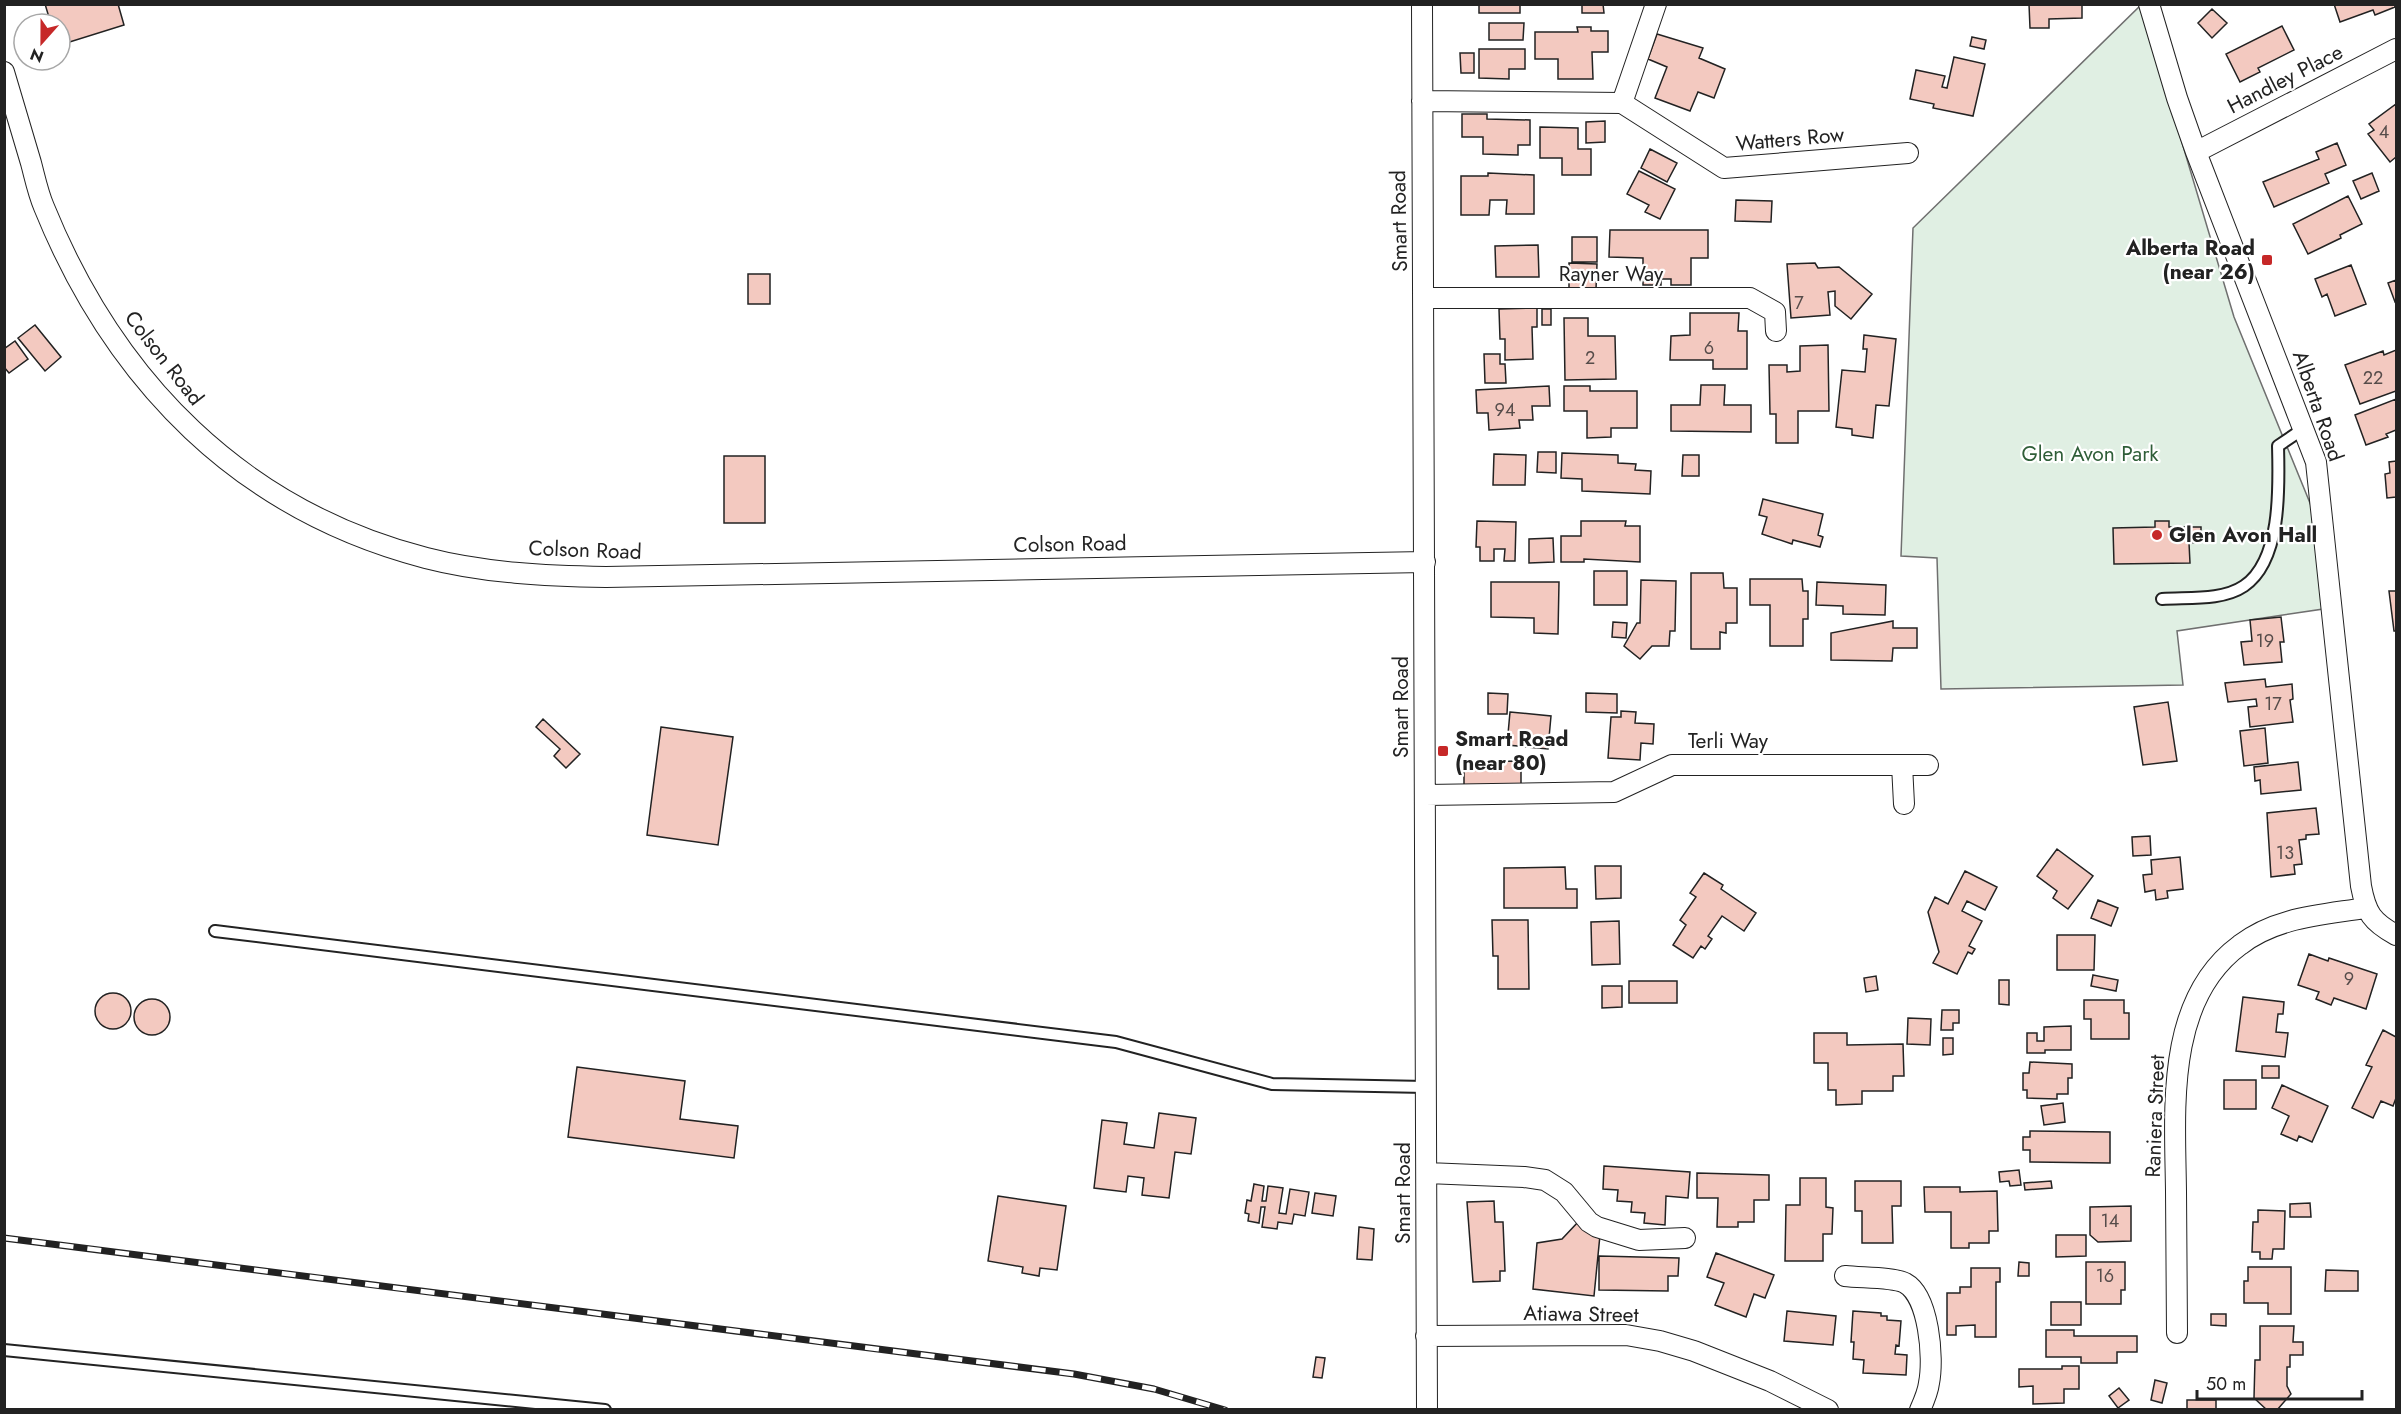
<svg xmlns="http://www.w3.org/2000/svg" width="2401" height="1414" viewBox="0 0 2401 1414" font-family="Jost,sans-serif">
  <style>
    .green { fill: #e0efe3; stroke: #6f6f6f; stroke-width: 1.5 }
    .building { fill: #f3c9c0; stroke: #222; stroke-width: 1.5 }
    .lines { fill: none; stroke-linecap: round; stroke-linejoin: round }
    .lane-casing { stroke: #222; stroke-width: 14 }
    .street-casing { stroke: #222; stroke-width: 22 }
    .lane { stroke: #fff; stroke-width: 10 }
    .street { stroke: #fff; stroke-width: 20 }
    .rail-casing { stroke: #222; stroke-width: 7 }
    .rail { stroke: #fff; stroke-width: 4.5; stroke-dasharray: 14; stroke-linecap: butt }
    .poi-dot { fill: #c62828; stroke: #fff; stroke-width: 2 }
    .labels { text-anchor: middle; stroke-width: 4.5; stroke-linejoin: round; paint-order: stroke }
    .number-label { font-size: 18px; fill: #564c4a }
    .street-label { font-size: 21px; fill: #222; stroke: #fff }
    .poi-label { font-size: 21px; font-weight: bold; fill: #222; stroke: #fff; text-anchor: start }
    .park-label { font-size: 21px; fill: #2f5e38; stroke: #fff }
  </style>
  <rect width="100%" height="100%" fill="#fff"/>
  <path class="green" d="M2141,5L2234,317L2312,508L2323,609L2177,631L2183,685L1941,689L1937,558L1901,556L1913,228Z"/>
  <path class="building" d="M45,4H118L124,25L60,45V24H51Z
    M1479,4H1520V13H1479Z
    M1582,4H1603L1604,13H1582Z
    M2029,4H2097V5H2082V18L2049,19V28H2030Z
    M2334,4H2394L2395,7L2375,15L2373,10L2340,22Z
    M2212,9L2227,23L2212,38L2198,23Z
    M1489,23H1524L1523,40H1489Z
    M2282,26L2294,50L2258,68L2260,72L2240,82L2226,54Z
    M1577,27H1591V31H1608V52H1592L1593,79H1558V59H1535V32H1578Z
    M1657,34L1703,48L1699,58L1725,69L1714,98L1698,92L1690,111L1655,98L1667,67L1648,59Z
    M1972,37L1986,40L1984,49L1970,46Z
    M1479,49H1525V69H1509V79L1479,78Z
    M1460,53H1474V73H1461Z
    M1954,57L1985,64L1973,116L1933,108L1934,104L1910,99L1916,70L1945,76L1942,87L1947,88Z
    M2396,104V157L2390,162L2368,134L2374,130L2369,124Z
    M1462,114H1487V119L1530,120V145H1518V155L1483,154V137H1462Z
    M1605,121V142L1586,143V122Z
    M1540,127L1578,128V149H1591V175H1562V158H1540Z
    M2337,143L2346,165L2325,174L2329,183L2274,207L2263,182L2319,159L2316,152Z
    M1650,149L1677,163L1667,182L1641,168Z
    M1639,171L1675,189L1660,219L1645,212L1649,205L1627,194Z
    M1488,173L1534,175V214H1506L1507,200H1490L1489,215H1461V176H1488Z
    M2372,173L2379,191L2361,199L2353,181Z
    M2348,196L2362,224L2340,235L2341,238L2308,254L2293,224Z
    M1736,200L1772,201L1771,222L1735,221Z
    M1610,230H1708V258H1691V285H1671V279H1661V285H1643V258L1609,257Z
    M1572,237H1597V262H1572Z
    M1538,245L1539,277H1496L1495,246Z
    M1569,263L1597,264L1596,289L1569,288Z
    M1815,263L1818,268L1839,267L1872,294L1851,319L1835,306V291L1828,292L1830,315L1791,318L1787,264Z
    M2351,265L2366,304L2335,316L2327,294L2322,297L2315,279Z
    M748,274H770V304H748Z
    M2396,280V301L2395,302L2388,283Z
    M1537,308V327H1532L1533,359L1505,360V339H1500L1499,309Z
    M1542,309H1551V325H1542Z
    M1690,313H1739L1738,331H1747V369H1713V360H1670L1671,336L1690,335Z
    M1564,318H1588V336H1615L1616,379L1565,380Z
    M35,325L61,357L45,371L18,338Z
    M1864,335L1896,339L1889,406L1876,405L1873,438L1852,435V429L1836,427L1842,370L1865,372L1867,349H1863Z
    M15,341L28,359L9,373L4,367V349Z
    M1828,345L1829,411H1798V443H1776V414H1770L1769,365H1787V372L1800,371V346Z
    M2396,350V391L2360,404L2345,365L2383,351L2384,355Z
    M1484,354H1500V364H1505L1506,383H1485Z
    M1701,385H1725L1724,405H1751V432L1671,431V405H1700Z
    M1549,386L1550,406H1532L1533,420H1519L1520,428L1489,430L1488,413H1477L1476,390Z
    M1564,386H1590V391H1637V428H1611V437L1587,438V411H1564Z
    M2396,399V430L2386,434L2388,437L2366,445L2355,415Z
    M1538,452H1556V473L1537,472Z
    M1562,453L1618,455V463L1636,464L1635,470L1651,471L1650,494L1582,491V479L1561,478Z
    M1494,454L1526,455L1525,485H1493Z
    M1683,455H1699V476H1682Z
    M724,456H765V523H724Z
    M2396,461V497L2387,498L2385,474L2390,473L2389,462Z
    M1763,499L1823,514L1818,535L1823,537L1820,547L1793,540L1792,544L1762,534L1767,517L1759,515Z
    M1477,521L1516,522L1515,561H1504L1505,549H1494V561H1480V547H1476Z
    M1581,521H1626L1625,526H1640V562L1584,559V562H1561V536H1581Z
    M2155,521H2169V527H2201V542L2189,543L2190,563L2114,564L2113,528L2155,527Z
    M1553,538L1554,562L1529,563V539Z
    M1594,571H1627V605H1594Z
    M1691,573H1723L1724,588H1737V623H1726V633L1720,632V649H1691Z
    M1750,579H1802L1803,591H1808V619H1803V646H1770V605H1750Z
    M1641,580L1676,581L1675,631H1670L1669,646H1652L1640,659L1624,646L1637,623H1640Z
    M1491,582H1559L1558,634L1534,633V618L1491,617Z
    M1817,582L1886,585L1885,615L1843,614V606L1816,605Z
    M2389,591H2396V631H2394Z
    M2281,617L2284,642H2280L2282,662L2244,665L2241,642L2252,641L2250,620Z
    M1893,621V628H1917V648H1893L1892,661L1831,660V633Z
    M1613,622L1627,623L1626,638L1612,637Z
    M2265,679L2266,687L2292,684L2293,699L2290,700L2293,722L2250,727L2248,707L2257,706L2256,699L2228,702L2225,683Z
    M1488,693L1508,694L1507,714H1488Z
    M1586,693L1617,694V713L1586,712Z
    M2168,702L2177,761L2143,765L2134,707Z
    M1621,711L1636,712L1635,723L1654,724L1653,744L1641,743L1640,760L1608,758L1611,717H1621Z
    M1510,712L1551,716L1548,749L1507,745Z
    M543,719L580,754L566,768L554,756L560,749L536,727Z
    M661,727L733,737L718,845L647,835Z
    M2265,728L2268,763L2244,766L2240,731Z
    M1521,761V785L1464,786V762Z
    M2298,762L2301,790L2261,794L2260,780L2255,781L2254,767Z
    M2316,808L2319,834L2306,835V839L2299,840L2302,864L2294,865L2295,874L2271,877L2267,813Z
    M2150,836L2151,855L2133,856L2132,837Z
    M2057,849L2093,876L2068,909L2053,898L2057,891L2037,876Z
    M2180,857L2183,889L2167,891L2168,898L2156,900L2155,890L2145,892L2143,875L2152,874L2151,860Z
    M1595,866H1621V898L1596,899Z
    M1565,867L1566,889H1577V908H1504V868Z
    M1965,871L1997,887L1985,910L1967,901L1962,911L1982,921L1969,946L1975,949L1972,954L1968,952L1957,974L1933,963L1939,952L1928,912L1935,897L1948,904Z
    M1704,873L1723,885L1721,889L1756,913L1744,931L1722,916L1708,936L1712,939L1705,949L1701,946L1693,958L1673,945L1686,925L1680,920L1696,897L1690,893Z
    M2098,900L2118,908L2111,926L2091,918Z
    M1492,920H1528L1529,989H1498V956H1493Z
    M1619,921L1620,964L1592,965L1591,922Z
    M2057,935H2095L2094,970H2057Z
    M2309,954L2328,961L2329,958L2377,974L2366,1009L2334,998L2331,1005L2316,999L2319,992L2298,985Z
    M2093,975L2118,980L2116,991L2091,986Z
    M1876,976L1878,990L1866,992L1864,978Z
    M1999,980H2009V1005L1999,1004Z
    M1629,981H1677V1003H1629Z
    M1602,986H1622V1007L1602,1008Z
    M95 1011a18 18 0 1 1 36 0a18 18 0 1 1-36 0Z
    M2243,997L2284,1002L2283,1014H2278L2276,1032L2288,1033L2285,1057L2236,1051Z
    M134 1017a18 18 0 1 1 36 0a18 18 0 1 1-36 0Z
    M2084,1000H2124V1013H2129V1039H2091V1019H2084Z
    M1942,1010H1959V1023H1953V1030H1941Z
    M1908,1018L1931,1019L1930,1045L1907,1044Z
    M2071,1026V1050H2045V1053H2027V1033H2037V1041H2044V1027Z
    M2383,1030L2396,1037V1098L2393,1106L2381,1101L2373,1118L2352,1108L2372,1067L2366,1065Z
    M1814,1033H1847V1045L1903,1044L1904,1076H1893V1091H1862V1104L1836,1105V1090H1828V1063H1814Z
    M1943,1038H1953V1054L1943,1055Z
    M2030,1062L2072,1064V1078H2068V1094H2057V1099L2027,1098V1090H2023V1073H2029Z
    M2262,1066H2279V1078H2262Z
    M577,1067L685,1081L680,1119L738,1126L734,1158L568,1137Z
    M2224,1080H2256V1109H2224Z
    M2282,1085L2328,1106L2312,1142L2299,1136L2297,1141L2281,1134L2289,1116L2272,1108Z
    M2063,1103L2065,1122L2044,1125L2041,1106Z
    M1159,1113L1196,1118L1191,1154L1175,1152L1169,1198L1142,1195L1144,1178L1128,1176L1126,1192L1094,1188L1102,1120L1127,1123L1124,1144L1154,1148Z
    M2030,1131L2110,1132V1163L2030,1162V1150H2023V1137H2030Z
    M1604,1166L1690,1172L1688,1198L1666,1196L1665,1225L1644,1223L1645,1213L1631,1212L1632,1202L1617,1201L1618,1190L1603,1189Z
    M2019,1170L2021,1185L2010,1186L2009,1181L2000,1182L1999,1172Z
    M1697,1173L1769,1175V1200H1754V1222H1738V1227H1717L1718,1198H1697Z
    M1800,1178H1826V1207L1833,1208L1832,1234H1823V1261H1785L1786,1205H1800Z
    M1855,1181H1901V1206H1892L1893,1243H1862V1211H1855Z
    M2051,1181L2052,1188L2025,1190L2024,1183Z
    M1254,1184L1264,1186L1262,1201H1266L1268,1186L1283,1188L1279,1213L1286,1214L1290,1189L1309,1192L1305,1216L1294,1214L1292,1224L1278,1222L1277,1229L1262,1227L1265,1207H1261L1259,1223L1248,1221L1249,1214L1245,1213L1247,1200L1251,1201Z
    M1924,1187H1960V1192L1997,1191L1998,1231H1989V1243H1969V1248H1951V1212H1925Z
    M1315,1193L1336,1196L1333,1216L1312,1213Z
    M998,1196L1066,1206L1057,1270L1040,1268L1039,1276L1022,1273L1023,1267L988,1261Z
    M1494,1201L1495,1222H1503L1505,1271H1500V1281L1473,1282L1467,1202Z
    M2310,1203L2311,1217H2290V1204Z
    M2131,1206V1241L2098,1242L2090,1235V1207Z
    M2258,1210L2285,1211L2284,1249H2273L2272,1259H2260V1252H2252L2253,1222H2258Z
    M1579,1221L1600,1235L1594,1296L1533,1289L1537,1243L1562,1239Z
    M1359,1227L1374,1229L1372,1260L1357,1259Z
    M2056,1235H2086V1256L2056,1257Z
    M1716,1253L1774,1275L1765,1298L1754,1294L1746,1317L1715,1305L1724,1283L1707,1277Z
    M1599,1256L1679,1258L1678,1276H1668V1291L1599,1290Z
    M2019,1262L2029,1263V1276H2018Z
    M2086,1262H2125V1290H2121V1304H2086Z
    M2248,1267H2291V1314H2268V1303H2244V1281H2248Z
    M1971,1268H2000V1282H1996V1337H1975V1325L1956,1326V1335H1947V1293H1960V1287H1971Z
    M2326,1270L2358,1271V1291H2325Z
    M2051,1302H2081V1325H2051Z
    M1787,1311L1836,1316L1833,1345L1784,1341Z
    M1853,1311L1881,1313V1316H1887V1320L1901,1321L1899,1346L1896,1345L1895,1354L1907,1355L1906,1375L1863,1373L1864,1360L1853,1359L1854,1342H1851Z
    M2211,1314H2226V1326L2211,1325Z
    M2260,1326H2294L2293,1342H2303V1355H2290V1367H2287V1386L2291,1394L2277,1410H2267L2254,1398L2255,1360H2260Z
    M2046,1330H2074V1336H2137V1352H2117V1363H2081V1357H2046Z
    M1316,1357L1325,1358L1322,1378L1313,1377Z
    M2062,1366H2079V1389H2064V1403L2033,1404V1386L2019,1387V1369H2062Z
    M2155,1380L2167,1383L2162,1403L2151,1400Z
    M2119,1388L2129,1400L2118,1408L2109,1396Z
    M2187,1400H2216V1410H2187Z"/>
  <g class="lines">
    <defs>
      <path id="lane" d="M2162,599C2187,597 2222,601 2244,586C2282,560 2279,486 2278,446L2303,429
        M215,931L1116,1042L1272,1084L1426,1087
        M4,1350L605,1410"/>
      <path id="street" d="M1422,4L1427,1410
        M2149,4L2177,98L2196,152L2316,462L2361,886C2366,913 2372,922 2396,935
        M4,72C13,102 22,133 31,163C35,178 38,193 44,207C115,382 241,510 426,558C484,573 546,576 606,577L1425,562
        M1422,101L1622,103L1724,168L1908,153
        M1622,103L1656,4
        M2196,152L2396,49
        M1424,298H1750L1775,312L1776,331
        M1902,765L1904,804
        M1426,795L1614,792L1672,765H1928
        M1427,1173L1524,1177L1545,1180L1564,1192L1589,1222L1597,1227L1639,1240L1685,1238
        M1845,1276C1860,1278 1893,1277 1905,1283C1929,1296 1934,1358 1929,1383C1928,1392 1924,1401 1920,1410
        M2177,1333C2177,1286 2176,1238 2176,1191C2175,1109 2165,1000 2240,945C2276,917 2322,915 2365,908
        M1426,1336L1626,1335L1660,1341L1694,1351L1770,1381L1828,1410"/>
    </defs>
    <use href="#lane" class="lane-casing"/>
    <use href="#street" class="street-casing"/>
    <use href="#lane" class="lane"/>
    <use href="#street" class="street"/>
    <defs>
      <path id="rail" d="M4,1238L1074,1374L1154,1389L1225,1410"/>
    </defs>
    <use href="#rail" class="rail-casing"/>
    <use href="#rail" class="rail"/>
  </g>
  <g class="poi-dot">
    <rect x="2261" y="254" width="12" height="12" rx="3"/>
    <circle cx="2157" cy="535" r="6"/>
    <rect x="1437" y="745" width="12" height="12" rx="3"/>
  </g>
  <g class="labels">
    <g class="number-label">
      <text x="2384" y="138">4</text>
      <text x="1799" y="309">7</text>
      <text x="1709" y="354">6</text>
      <text x="1590" y="364">2</text>
      <text x="2373" y="384">22</text>
      <text x="1505" y="416">94</text>
      <text x="2265" y="647">19</text>
      <text x="2273" y="710">17</text>
      <text x="2285" y="859">13</text>
      <text x="2349" y="985">9</text>
      <text x="2110" y="1227">14</text>
      <text x="2105" y="1282">16</text>
    </g>
    <g class="street-label">
      <text transform="translate(2285 79) rotate(-27)" y="7">Handley Place</text>
      <text transform="translate(1790 139) rotate(-5)" y="7">Watters Row</text>
      <text transform="translate(1399 221) rotate(-91)" y="7">Smart Road</text>
      <text x="1611" y="281">Rayner Way</text>
      <text transform="translate(164 358) rotate(52)" y="7">Colson Road</text>
      <text transform="translate(2318 406) rotate(71)" y="7">Alberta Road</text>
      <text transform="translate(1070 544) rotate(-1)" y="7">Colson Road</text>
      <text transform="translate(585 550) rotate(2)" y="7">Colson Road</text>
      <text transform="translate(1401 707) rotate(-90)" y="7">Smart Road</text>
      <text x="1728" y="748">Terli Way</text>
      <text transform="translate(2155 1116) rotate(-88)" y="7">Raniera Street</text>
      <text transform="translate(1403 1193) rotate(-90)" y="7">Smart Road</text>
      <text transform="translate(1581 1314) rotate(1)" y="7">Atiawa Street</text>
    </g>
    <g class="poi-label">
      <text x="2255" y="255" text-anchor="end">Alberta Road<tspan x="2255" dy="24">(near 26)</tspan></text>
      <text x="2169" y="542">Glen Avon Hall</text>
      <text x="1455" y="746">Smart Road<tspan x="1455" dy="24">(near 80)</tspan></text>
    </g>
    <g class="park-label">
      <text x="2090" y="461">Glen Avon Park</text>
    </g>
  </g>
  <rect width="2401" height="1414" fill="none" stroke="#222222" stroke-width="12"/>
  <g transform="translate(42 42) rotate(201)"><circle r="28" fill="#ffffff" stroke="#a7a7a7" stroke-width="1.5"/>
  <path d="M0-4.5L10 22L0 15L-10 22Z" fill="#c62828"/>
  <text y="-9" font-size="16" font-weight="bold" text-anchor="middle" fill="#222222">N</text>
  </g>
  <path d="M2197 1390v9h165v-9" fill="none" stroke="#222222" stroke-width="3"/>
  <text x="2206" y="1390" font-size="18" fill="#222222" stroke="#ffffff" stroke-width="4.5" paint-order="stroke">50 m</text>
</svg>
